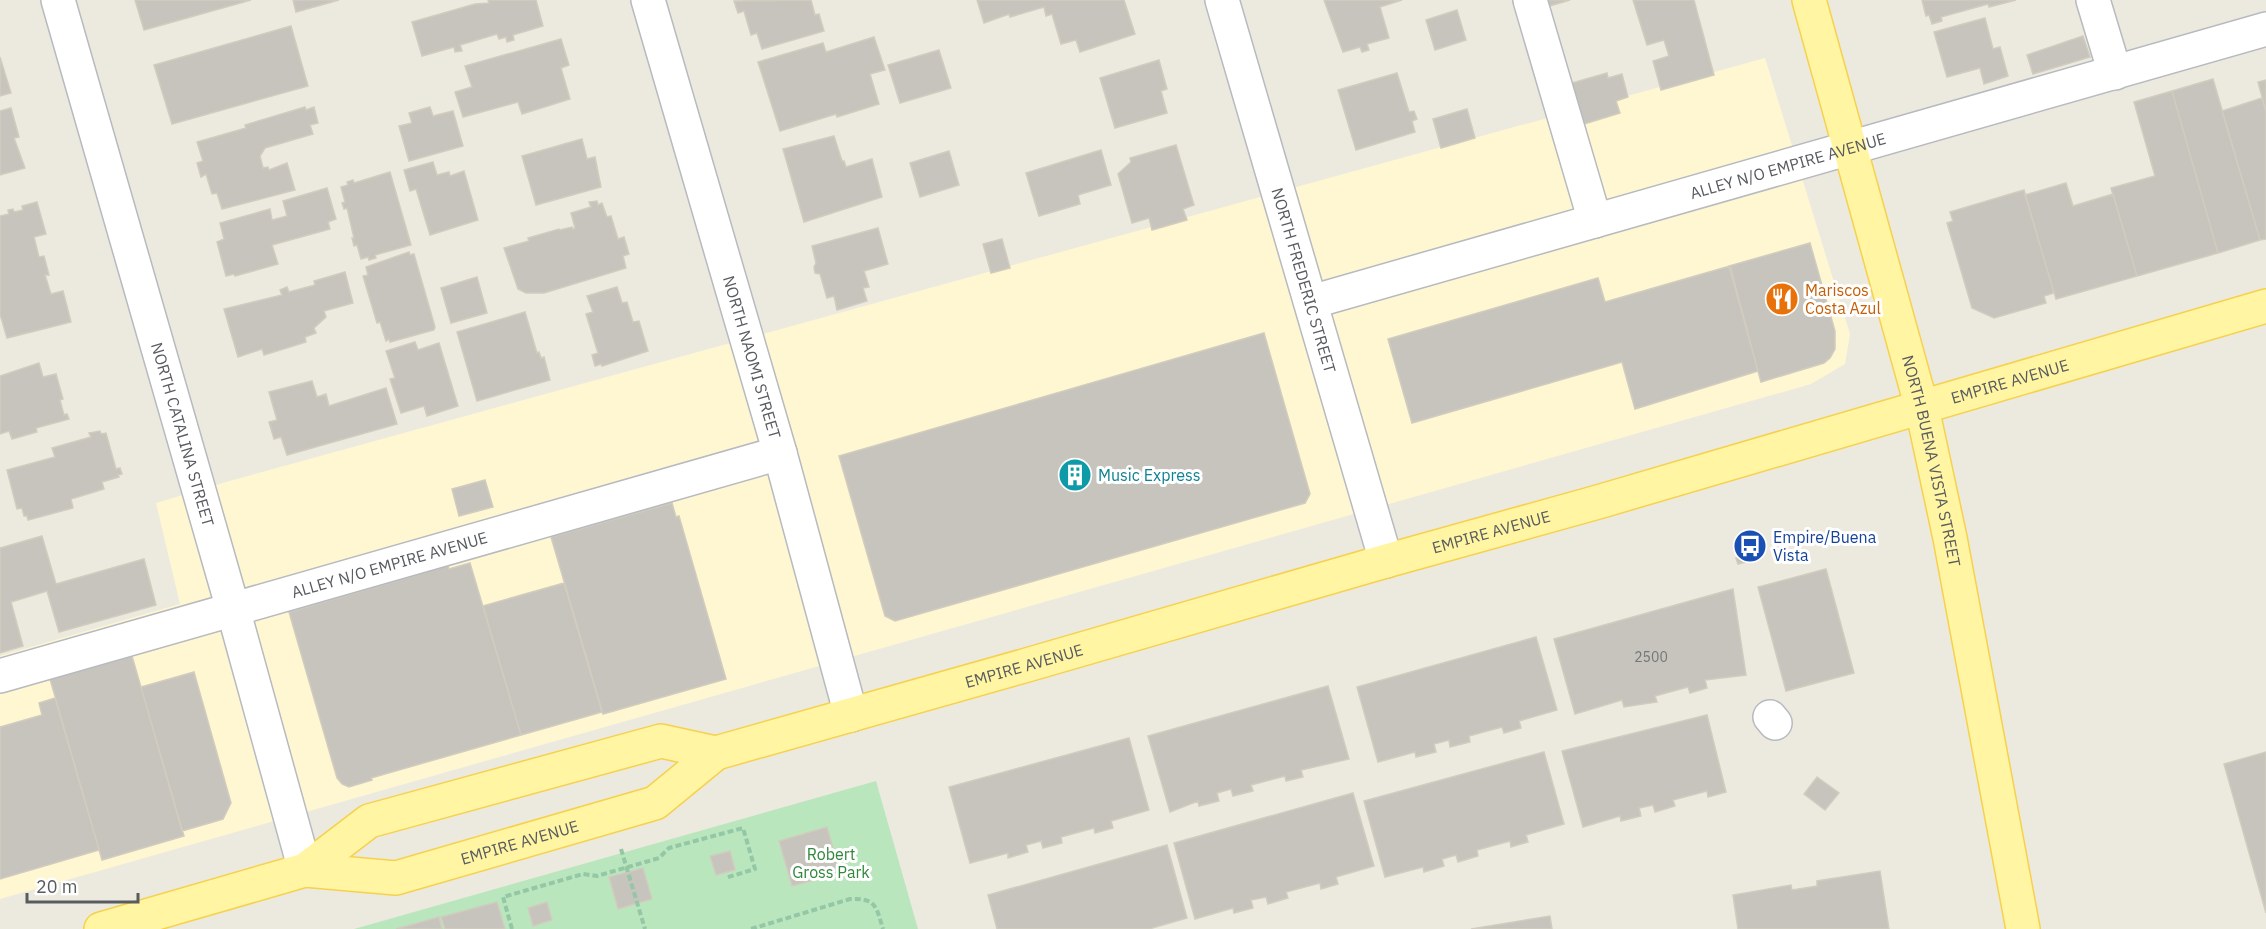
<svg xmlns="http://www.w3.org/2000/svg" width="2266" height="929" viewBox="0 0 2266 929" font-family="'IBM Plex Sans',sans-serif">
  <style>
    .commercial { fill: #fff7d2 }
    .green { fill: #bae6bd }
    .building { fill: #c7c4bd; stroke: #d1ccbe; stroke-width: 1.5 }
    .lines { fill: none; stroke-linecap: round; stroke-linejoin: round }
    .minor-casing { stroke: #b7babf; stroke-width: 36 }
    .major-casing { stroke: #f6d14e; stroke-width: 36 }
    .path { stroke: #93c7a5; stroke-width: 4; stroke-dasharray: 6 3; stroke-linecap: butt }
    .minor { stroke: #fff; stroke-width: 33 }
    .major { stroke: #fff5a2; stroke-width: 33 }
    .labels { text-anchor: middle; stroke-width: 6; stroke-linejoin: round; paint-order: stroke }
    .number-label { font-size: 14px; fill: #747678 }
    .street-label { font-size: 16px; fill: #585c61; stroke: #fff }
    .food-label { font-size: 16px; fill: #c56008; stroke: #fff; text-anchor: start }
    .culture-label { font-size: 16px; fill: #0d838f; stroke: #fff; text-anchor: start }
    .transit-label { font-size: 16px; fill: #164399; stroke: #fff; text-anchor: start }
    .park-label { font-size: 16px; fill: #31873b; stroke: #fff }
  </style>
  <rect width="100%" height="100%" fill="#eceadf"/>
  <path class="commercial" d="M1765,58L1850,334L1845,364L1811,384L0,899V656L180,604L156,503L226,482Z"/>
  <path class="green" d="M876,781L918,929H354Z"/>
  <path class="building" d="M135,0H251L144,30Z
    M293,0H339L296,12Z
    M488,0H536L543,26L513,35L514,40L507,42L506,37L499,39L497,34L460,45L462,51L455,52L454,47L422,56L412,22L475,4L489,3Z
    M811,0L815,15L819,14L824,31L762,49L757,33L751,35L744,11L738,13L734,1Z
    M977,0H1124L1135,34L1080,52L1076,40L1061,44L1052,14L1046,16L1044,7L1010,17L1009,14L984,23Z
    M1324,0H1402L1380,7L1389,38L1367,44L1369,50L1362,52L1360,47L1343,52Z
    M1544,0H1570L1546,7Z
    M1633,0H1694L1714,75L1661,90L1653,61L1669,56L1664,40L1647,45Z
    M1922,0H2016L1989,7L1988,4L1941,17L1942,21L1932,24L1929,15L1926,16Z
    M1457,10L1466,40L1435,50L1426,20Z
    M1985,18L1993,49L2000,47L2008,76L1984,84L1980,68L1947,77L1934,32Z
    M291,26L308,86L172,124L154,65Z
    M2083,36L2090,57L2033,74L2027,55Z
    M874,37L885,70L870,74L879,104L837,117L836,114L780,131L758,62L823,43L826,52Z
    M561,39L569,65L561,68L570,99L522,114L518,102L463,117L455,92L472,87L465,66Z
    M939,50L951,88L900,103L888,65Z
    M0,57L11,93L0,96Z
    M1159,60L1167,89L1161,91L1167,113L1115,128L1100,78Z
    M1397,73L1409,112L1414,111L1417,119L1412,121L1415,132L1356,150L1338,90Z
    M1607,73L1608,78L1622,74L1628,97L1616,101L1620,113L1584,124L1572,83Z
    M2213,79L2260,240L2218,253L2172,91Z
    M2266,80V112L2258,82Z
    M2172,91L2218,253L2137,276L2111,188L2155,176L2134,102Z
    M2262,98L2266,112V239L2260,240L2222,111Z
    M305,107L306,110L314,107L318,123L310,125L313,134L265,148L260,156L263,168L268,167L269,170L287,163L295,190L222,209L217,193L212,194L206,174L201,177L197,163L203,161L197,142L246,128L245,125Z
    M430,107L433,116L453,111L463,146L409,161L399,126L412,123L409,113Z
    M11,108L19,137L14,138L25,168L0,175V111Z
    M1467,109L1475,138L1441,148L1433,119Z
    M834,136L842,161H844L846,167L872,159L882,197L804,222L783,149Z
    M582,139L587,159L595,157L601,187L536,205L522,156Z
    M1176,145L1194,205L1183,209L1187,220L1152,230L1149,218L1132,223L1118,174L1131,162L1130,158Z
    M1101,150L1111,185L1078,195L1080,204L1039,216L1026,173Z
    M949,151L959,185L920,197L910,163Z
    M433,162L437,175L449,172L450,176L464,171L478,220L430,235L416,189L410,191L404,170Z
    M390,172L411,245L375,255L376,258L369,260L368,257L361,259L357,245L354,246L352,238H354L347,208L344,209L342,203L345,202L341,187L348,185L347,182L353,180L354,183Z
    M2066,183L2073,206L2113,194L2137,276L2056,299L2025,195Z
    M327,188L336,219L328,222L330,229L272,245L278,264L235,276L234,274L226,276L217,242L224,239L220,223L270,209L272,220L287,216L283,201Z
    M2024,190L2054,293L2044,296L2046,303L1994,318L1972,308L1947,223L1953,221L1950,212Z
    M597,201L598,205L602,203L607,217L611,216L618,239L624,237L629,254L623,256L626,268L544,293H526L518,289L504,248L529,241L528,238L559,229L560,230L572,227L573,229L575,228L571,213L591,207L589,202Z
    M37,202L46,234L34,237L39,257L44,256L49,275H45L51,294L63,291L71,322L7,338L0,314V216L9,214L8,210L13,209L14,212L23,210L22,206Z
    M878,228L888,264L864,271L869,287L863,288L867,301L837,310L834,296L827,298L820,274L815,273L814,267L816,263L812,246Z
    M1002,239L1010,268L991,273L983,244Z
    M1810,243L1835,331V349L1830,358L1824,363L1761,382L1729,266Z
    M409,252L410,255L414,254L435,327L434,330L390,342L389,339L386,341L380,322L377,323L363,276L368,275L366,267Z
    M1730,266L1758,371L1635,409L1622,362L1412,423L1388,339L1598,278L1605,302Z
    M345,272L353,303L324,311L326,317L314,328L316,333L305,337L306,342L264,355L262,349L238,357L224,309L282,295L280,290L287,287L289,292L315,285L314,281Z
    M477,277L487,313L451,323L441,288Z
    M617,287L622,303L627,302L633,322L639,321L648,351L602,366L601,364L595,366L592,355L598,353L586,314L593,312L587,296Z
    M525,312L537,353L539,352L541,358L544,357L550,380L477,401L457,332Z
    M1264,333L1310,494L1305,503L895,621L885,616L839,456Z
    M415,342L418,350L439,343L458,406L427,416L424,406L401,413L390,379L395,378L386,351Z
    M39,363L43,377L56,374L63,399L60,400L64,415L67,414L69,419L36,428L37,432L12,439L9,431L0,434V376Z
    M312,381L317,397L326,394L329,406L386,388L397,424L287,455L281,437L274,439L269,422L277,420L269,392Z
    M100,431L101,434L106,433L116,469L120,468L122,474L118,475L119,477L102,482L104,489L71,499L73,508L28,520L27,516H24L22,508L17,509L7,470L55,457L52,448L91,437L89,433Z
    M485,480L493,507L459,516L452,489Z
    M672,503L676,517L679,516L726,679L603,714L551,537Z
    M42,536L56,584L144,559L156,605L59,632L47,591L11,602L23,646L0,653V548Z
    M1757,553L1758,559L1738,564L1736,558Z
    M470,563L521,735L371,778L372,780L349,787L342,784L337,778L289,612L448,566L449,569Z
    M1826,569L1854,673L1786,691L1758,587Z
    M564,583L602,712L521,735L483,606Z
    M1733,589L1746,675L1705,680L1707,688L1690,693L1688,687L1655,696L1657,702L1624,707L1622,700L1575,714L1554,639Z
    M1536,637L1557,710L1519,721L1521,728L1504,733L1502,727L1469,736L1470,742L1450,747L1449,740L1434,744L1436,752L1416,757L1415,752L1378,762L1357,687Z
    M132,656L184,836L102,860L50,679Z
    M194,672L231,803L223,819L182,831L141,687Z
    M1328,686L1349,759L1301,770L1303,777L1286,781L1285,776L1251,785L1253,791L1233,796L1231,789L1217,793L1219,801L1199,806L1198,801L1170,812L1148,736Z
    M55,698L99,850L0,879V727L42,715L39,703Z
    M1707,715L1726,792L1708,797L1707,791L1673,800L1675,806L1655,812L1653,805L1639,808L1641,816L1621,821L1620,816L1583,827L1562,751Z
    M1129,738L1149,810L1111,821L1113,828L1095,833L1094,828L1061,837L1062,843L1043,848L1041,841L1026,845L1028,852L1008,858V853L970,863L949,787Z
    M1544,752L1564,824L1526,835L1528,842L1511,847L1510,841L1477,850L1478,856L1458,862L1456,855L1442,859L1444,866L1424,872L1423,867L1385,877L1364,801Z
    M2266,752V913L2224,764Z
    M1817,777L1839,793L1825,810L1804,794Z
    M1353,793L1374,866L1336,877L1338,884L1321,889L1320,883L1286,892L1288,898L1268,904L1266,897L1251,900L1253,908L1234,913L1233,908L1195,919L1174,843Z
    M827,827L840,873L792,886L779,841Z
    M1167,845L1187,918L1149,929H997L988,895Z
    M730,851L735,870L716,875L710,856Z
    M643,868L652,899L618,909L609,877Z
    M1880,871L1889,929H1738L1733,895L1791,885L1792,890L1817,886V881Z
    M497,902L505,929H445L441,917Z
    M547,902L552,920L533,926L528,908Z
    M1550,916L1552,929H1471Z
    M439,917L442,929H396Z"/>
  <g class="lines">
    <defs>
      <g id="minor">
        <path id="s1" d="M58,0L233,609L305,870"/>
        <path id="s2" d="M648,0L780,453L851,715"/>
        <path id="s3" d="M1222,0L1386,561"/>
        <path d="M1530,0L1595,221"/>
        <path d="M2093,0L2115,73"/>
        <path id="s4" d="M1311,302L2266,29"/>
        <path id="s5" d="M0,676L780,453"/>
        <path d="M1770,717L1775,723"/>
      </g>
      <g id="major">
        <path id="s6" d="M1809,0L1922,408L1950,538L2023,929"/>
        <path id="s7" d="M305,870L396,878L655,803L716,753L1027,665L1386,561L1598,502L2266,306"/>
        <path d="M101,929L305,870L369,821L661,741L716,753"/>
      </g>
    </defs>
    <use href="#minor" class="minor-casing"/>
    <use href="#major" class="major-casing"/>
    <path class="path" d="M621,849L645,929
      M512,929L503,897L583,874L597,876L659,858L669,848L743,828L755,869L725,878
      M751,929L850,899C876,898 876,906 883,929"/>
    <use href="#minor" class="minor"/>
    <use href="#major" class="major"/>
  </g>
  <defs>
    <symbol id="restaurant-disc" viewBox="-11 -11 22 22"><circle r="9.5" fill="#e8710a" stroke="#fff"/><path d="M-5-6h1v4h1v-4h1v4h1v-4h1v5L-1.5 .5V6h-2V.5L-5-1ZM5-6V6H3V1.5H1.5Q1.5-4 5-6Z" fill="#fff"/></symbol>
    <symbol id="building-disc" viewBox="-11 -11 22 22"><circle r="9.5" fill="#0f9aa8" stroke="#fff"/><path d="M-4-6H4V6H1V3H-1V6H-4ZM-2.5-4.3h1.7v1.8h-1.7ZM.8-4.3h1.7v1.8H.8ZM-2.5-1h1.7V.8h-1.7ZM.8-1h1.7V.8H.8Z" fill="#fff"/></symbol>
    <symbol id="bus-disc" viewBox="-11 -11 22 22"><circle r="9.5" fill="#1a4fb4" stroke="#fff"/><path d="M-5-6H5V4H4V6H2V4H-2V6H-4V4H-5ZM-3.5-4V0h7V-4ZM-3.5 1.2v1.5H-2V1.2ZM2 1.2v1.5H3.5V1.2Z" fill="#fff"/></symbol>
  </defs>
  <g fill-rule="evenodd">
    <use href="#restaurant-disc" x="1763" y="280" width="38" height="38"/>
    <use href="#building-disc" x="1056" y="456" width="38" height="38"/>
    <use href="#bus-disc" x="1731" y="527" width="38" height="38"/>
  </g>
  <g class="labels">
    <g class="number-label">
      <text x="1651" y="662">2500</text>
    </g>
    <g class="street-label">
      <text dy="6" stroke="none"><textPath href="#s4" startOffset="496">ALLEY N/O EMPIRE AVENUE</textPath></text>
      <text dy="6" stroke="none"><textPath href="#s3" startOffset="292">NORTH FREDERIC STREET</textPath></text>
      <text dy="6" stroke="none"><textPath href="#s2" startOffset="372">NORTH NAOMI STREET</textPath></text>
      <text dy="6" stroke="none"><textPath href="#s7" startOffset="1786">EMPIRE AVENUE</textPath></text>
      <text dy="6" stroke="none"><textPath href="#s1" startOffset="452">NORTH CATALINA STREET</textPath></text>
      <text dy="6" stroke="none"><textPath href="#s6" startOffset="477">NORTH BUENA VISTA STREET</textPath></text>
      <text dy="6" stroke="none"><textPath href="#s7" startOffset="1246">EMPIRE AVENUE</textPath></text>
      <text dy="6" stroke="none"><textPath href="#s5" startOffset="405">ALLEY N/O EMPIRE AVENUE</textPath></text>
      <text dy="6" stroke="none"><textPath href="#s7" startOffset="760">EMPIRE AVENUE</textPath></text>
      <text dy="6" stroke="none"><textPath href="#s7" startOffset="220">EMPIRE AVENUE</textPath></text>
    </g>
    <g class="food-label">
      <text x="1805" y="296">Mariscos<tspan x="1805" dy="18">Costa Azul</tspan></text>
    </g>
    <g class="culture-label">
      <text x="1098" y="481">Music Express</text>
    </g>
    <g class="transit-label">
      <text x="1773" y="543">Empire/Buena<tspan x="1773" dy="18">Vista</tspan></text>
    </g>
    <g class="park-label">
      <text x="831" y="860">Robert<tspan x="831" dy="18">Gross Park</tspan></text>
    </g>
  </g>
  <path d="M27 893v9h111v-9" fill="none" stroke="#585c61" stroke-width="3"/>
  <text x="36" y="893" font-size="18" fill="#585c61" stroke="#ffffff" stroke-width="4.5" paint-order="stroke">20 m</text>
</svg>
